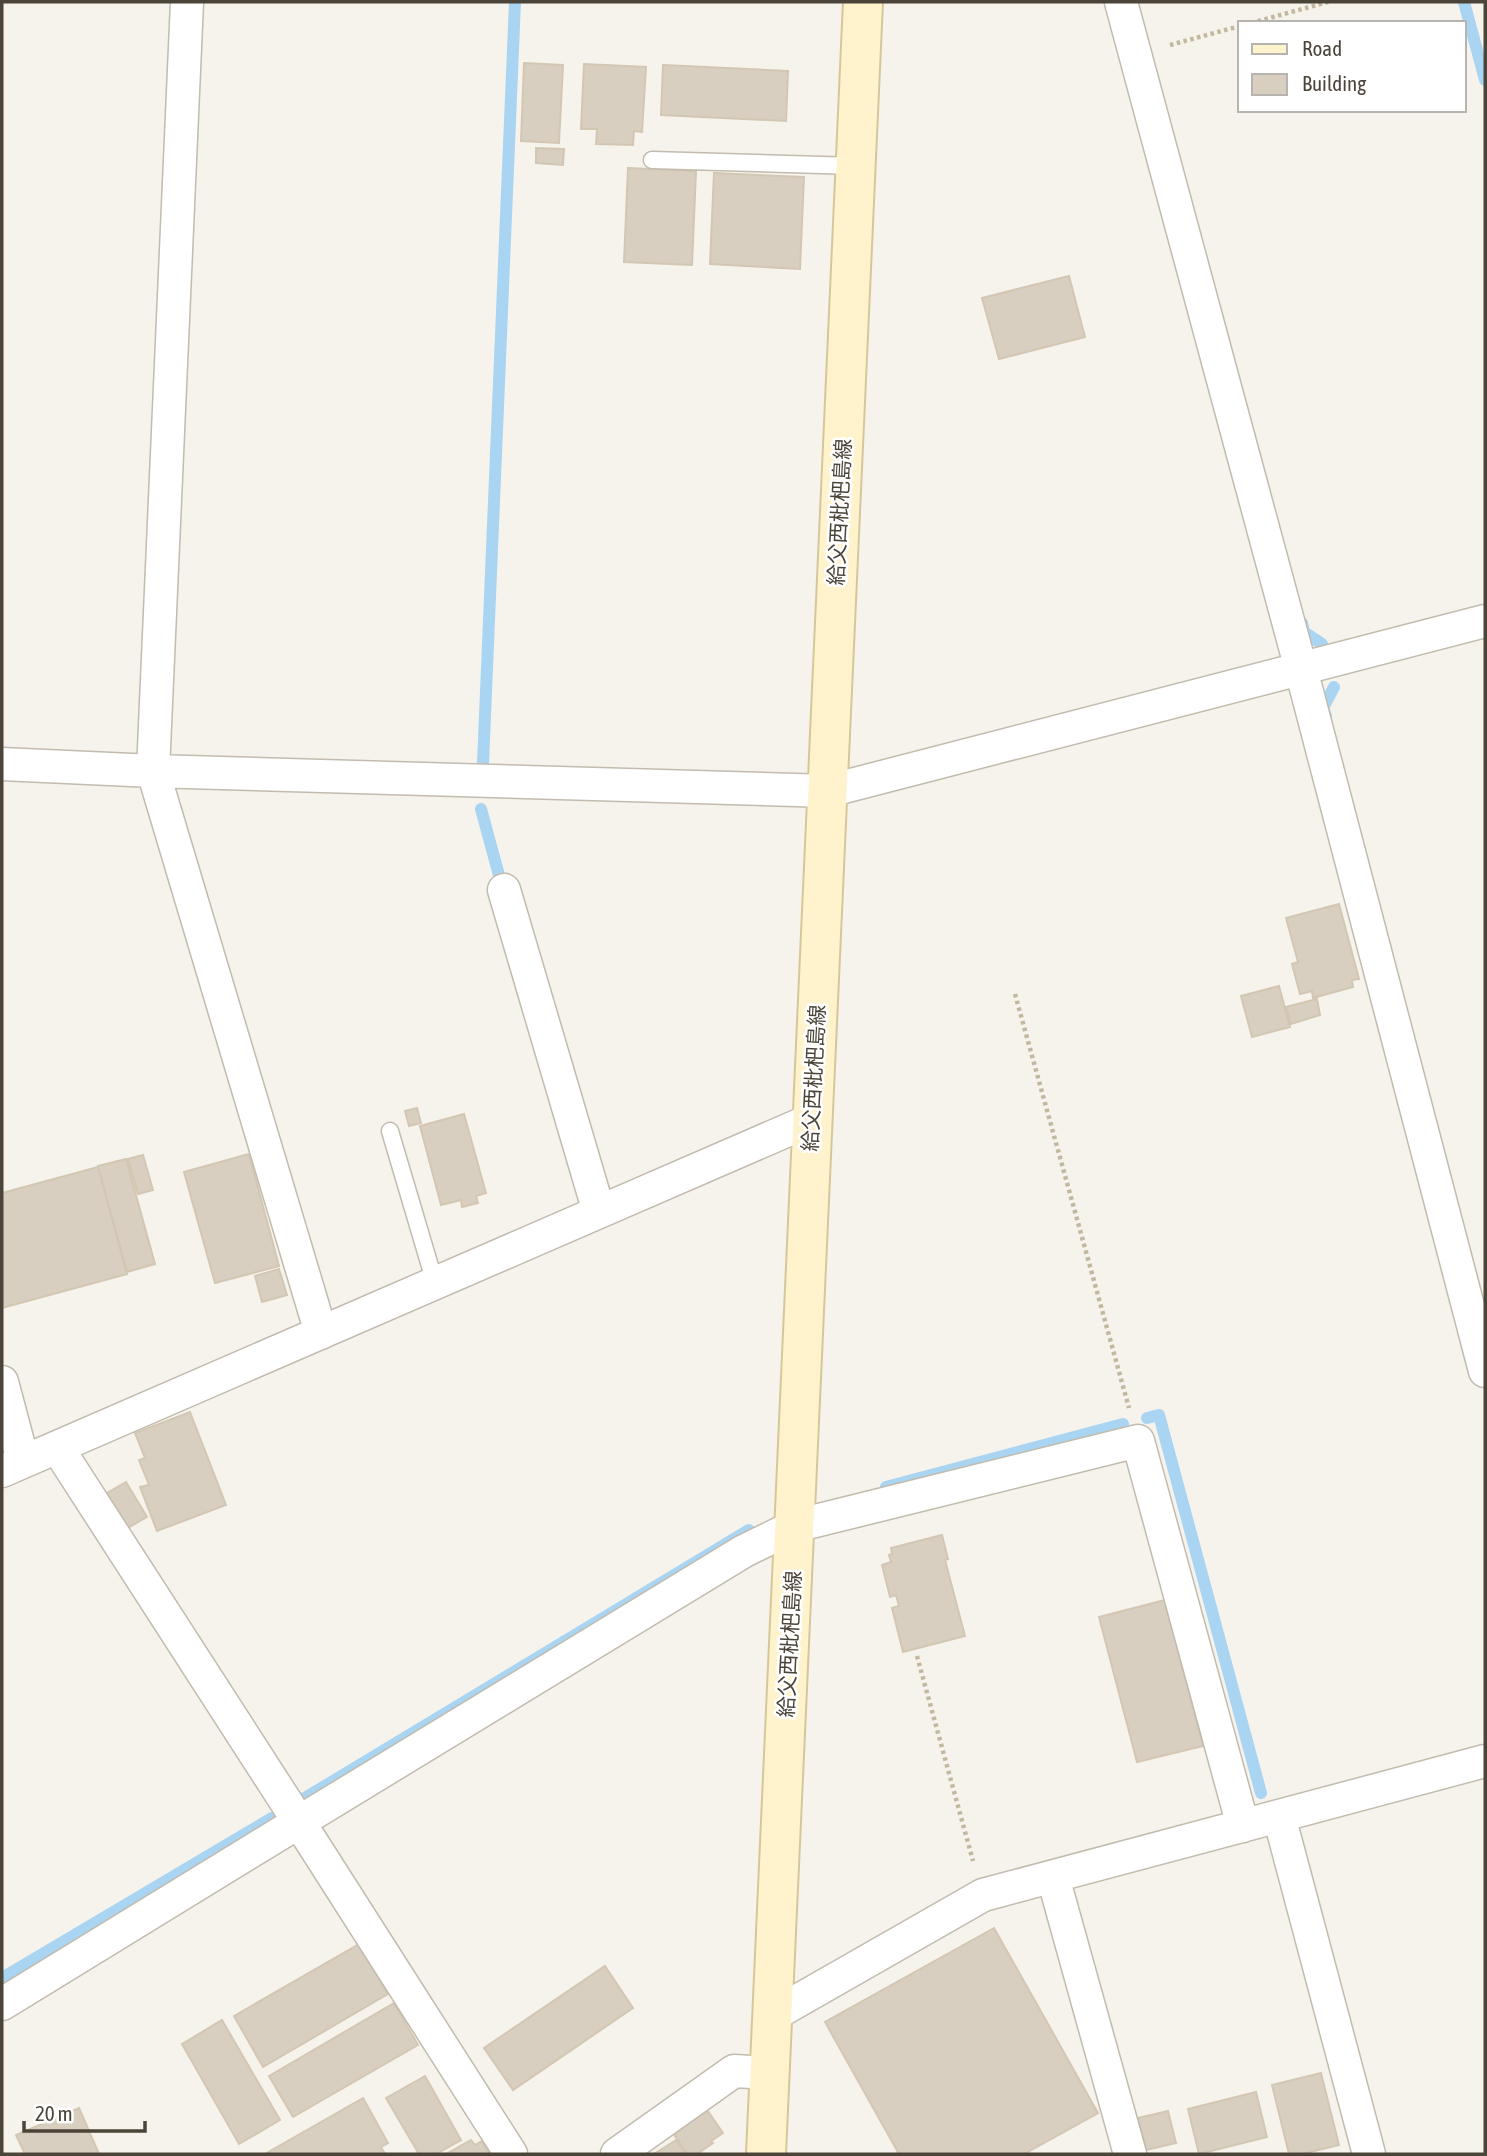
<svg xmlns="http://www.w3.org/2000/svg" width="1487" height="2156" viewBox="0 0 1487 2156" font-family="'Asap Condensed','Noto Sans JP',sans-serif">
  <style>
    .lines { fill: none; stroke-linecap: round; stroke-linejoin: round }
    .stream { stroke: #a9d4f2; stroke-width: 12 }
    .building { fill: #d8cfc1; stroke: #d3c7b4; stroke-width: 2 }
    .service-casing { stroke: #c2bbae; stroke-width: 19 }
    .minor-casing { stroke: #c2bbae; stroke-width: 35 }
    .secondary-casing { stroke: #d6c79b; stroke-width: 42 }
    .path { stroke: #c4b79f; stroke-width: 4.5; stroke-dasharray: 3.5 3.5; stroke-linecap: butt }
    .service { stroke: #fff; stroke-width: 16 }
    .minor { stroke: #fff; stroke-width: 32 }
    .secondary { stroke: #fff3cd; stroke-width: 38 }
    .labels { text-anchor: middle; stroke-width: 5; stroke-linejoin: round; paint-order: stroke }
    .street-label { font-size: 21px; fill: #4b4439; stroke: #fff }
  </style>
  <rect width="100%" height="100%" fill="#f6f3ec"/>
  <g class="lines">
    <path class="stream" d="M1464,2L1485,80
      M1302,623L1304,632L1322,644
      M1326,716L1323,708L1334,687
      M483,763L515,2
      M481,809L500,879
      M1147,1418L1159,1415L1261,1793
      M886,1487L1123,1424
      M300,1801L749,1530
      M2,1978L272,1818"/>
  </g>
  <path class="building" d="M524,63L563,65L559,143L521,141Z
    M584,64L646,67L642,132L634,131L633,145L596,144L597,129H581Z
    M663,65L788,71L786,121L661,115Z
    M536,148L564,149L563,165L536,163Z
    M628,168L696,171L692,265L624,262Z
    M714,173L804,177L800,269L710,264Z
    M1069,276L1085,337L999,359L982,298Z
    M1339,904L1359,979L1352,980L1353,987L1313,998L1312,991L1300,994L1292,964L1298,962L1286,918Z
    M1279,986L1290,1027L1252,1037L1241,996Z
    M1317,999L1320,1015L1291,1024L1286,1007Z
    M417,1108L421,1123L409,1126L405,1111Z
    M464,1114L486,1193L476,1196L478,1203L462,1207L461,1200L441,1205L420,1126Z
    M249,1154L279,1266L215,1283L184,1172Z
    M143,1155L153,1190L138,1194L128,1159Z
    M126,1159L155,1264L127,1272L98,1166Z
    M98,1167L127,1274L2,1308V1193Z
    M279,1269L287,1295L262,1302L255,1276Z
    M190,1412L226,1505L157,1531L140,1487L149,1485L139,1460L145,1458L135,1433Z
    M126,1482L147,1517L126,1529L105,1494Z
    M942,1535L948,1559L945,1560L965,1636L903,1652L892,1608L899,1606L896,1595L890,1597L882,1565L891,1562L889,1555L892,1554L891,1548Z
    M1165,1600L1203,1746L1137,1762L1099,1617Z
    M994,1928L1098,2113L1024,2154H899L825,2022Z
    M359,1944L388,1994L263,2067L234,2016Z
    M605,1966L633,2008L513,2090L484,2048Z
    M394,2003L418,2045L293,2117L269,2076Z
    M222,2020L280,2120L239,2144L182,2044Z
    M1321,2073L1339,2145L1302,2154H1289L1272,2085Z
    M425,2076L461,2140L436,2154H419L386,2098Z
    M1256,2092L1267,2137L1199,2154L1188,2109Z
    M363,2098L388,2143L381,2147L385,2154H265Z
    M705,2107L723,2133L711,2141L713,2143L697,2154H687L671,2130Z
    M79,2108L99,2154H25L16,2135Z
    M1168,2111L1176,2143L1146,2150L1138,2118Z
    M471,2140L475,2145L482,2141L489,2154H446Z
    M676,2140L686,2154H654Z"/>
  <g class="lines">
    <defs>
      <path id="service" d="M652,160L856,166
        M390,1131L435,1283"/>
      <path id="minor" d="M187,2L153,771L321,1333
        M1121,2L1301,669L1485,1371
        M2,764L153,771L828,791L1485,621
        M504,890L599,1212
        M2,1382L23,1461
        M2,1471L811,1120
        M1279,1816L1369,2154
        M1053,1877L1130,2154
        M2,2004L299,1822L57,1447
        M773,2015L983,1895L1485,1761
        M511,2154L299,1822L744,1551L795,1526L1138,1441L1243,1826
        M617,2154L734,2071L770,2073"/>
      <path id="secondary" d="M766,2154L863,2"/>
    </defs>
    <use href="#service" class="service-casing"/>
    <use href="#minor" class="minor-casing"/>
    <use href="#secondary" class="secondary-casing"/>
    <path class="path" d="M1251,23L1328,2
      M1170,45L1240,26
      M1015,994L1129,1408
      M917,1656L973,1861"/>
    <use href="#service" class="service"/>
    <use href="#minor" class="minor"/>
    <use href="#secondary" class="secondary"/>
  </g>
  <g class="labels">
    <g class="street-label">
      <text transform="translate(840 512) rotate(-87)" y="7">給父西枇杷島線</text>
      <text transform="translate(814 1078) rotate(-87)" y="7">給父西枇杷島線</text>
      <text transform="translate(790 1644) rotate(-87)" y="7">給父西枇杷島線</text>
    </g>
  </g>
  <rect width="1487" height="2156" fill="none" stroke="#4b4439" stroke-width="7"/>
  <rect x="1238" y="21" width="228" height="91" fill="#ffffff" stroke="#b7b4b0" stroke-width="2"/>
  <rect x="1252" y="44" width="35" height="10" fill="#fff3cd" stroke="#b7b4b0" stroke-width="2"/>
  <text x="1302" y="56" font-size="21" fill="#4b4439">Road</text>
  <rect x="1252" y="74" width="35" height="21" fill="#d8cfc1" stroke="#b7b4b0" stroke-width="2"/>
  <text x="1302" y="91" font-size="21" fill="#4b4439">Building</text>
  <path d="M24 2121v10h121v-10" fill="none" stroke="#4b4439" stroke-width="3.5"/>
  <text x="35" y="2121" font-size="21" fill="#4b4439" stroke="#ffffff" stroke-width="5" paint-order="stroke">20 m</text>
</svg>
